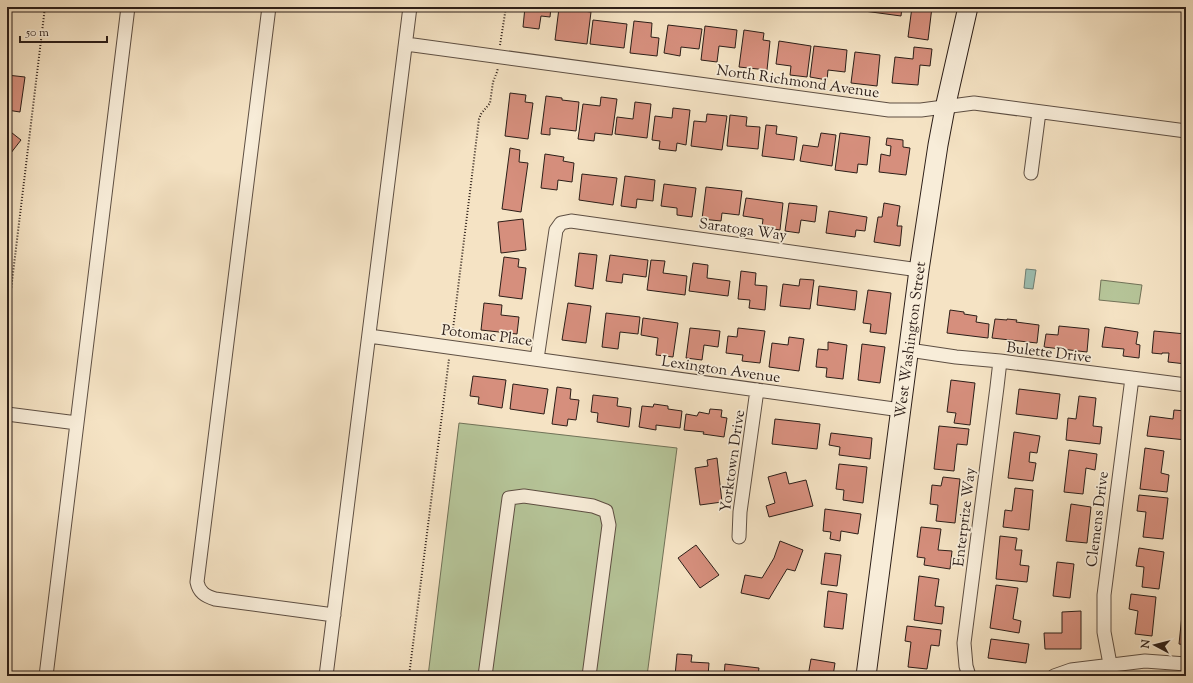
<svg xmlns="http://www.w3.org/2000/svg" width="1193" height="683" viewBox="0 0 1193 683" font-family="'Sorts Mill Goudy',serif">
  <style>
    .green { fill: #b6c599; stroke: #717258 }
    .water { fill: #9cbeb1; stroke: #6f7e74 }
    .building { fill: #d68f7d; stroke: #2c1e18 }
    .lines { fill: none; stroke-linecap: round; stroke-linejoin: round }
    .street-casing { stroke: #5e4f43; stroke-width: 15 }
    .secondary-casing { stroke: #2c1e18; stroke-width: 21 }
    .path { stroke: #2c1e18; stroke-width: 2; stroke-dasharray: 1 2; stroke-linecap: butt }
    .street { stroke: #f8edd9; stroke-width: 13 }
    .secondary { stroke: #f8edd9; stroke-width: 19 }
    .labels { text-anchor: middle; stroke-width: 3.5; stroke-linejoin: round; paint-order: stroke }
    .street-label { font-size: 15px; fill: #2c1e18; stroke: #f8edd9 }
  </style>
  <rect width="100%" height="100%" fill="#f5e3c4"/>
  <filter id="stains"><feTurbulence type="fractalNoise" baseFrequency=".005" numOctaves="4"/><feColorMatrix values="0 0 0 0 .2 0 0 0 0 .09 0 0 0 0 .02 0 0 0 .5 -.17"/></filter>
  <radialGradient id="worn" r=".72"><stop offset=".6" stop-color="#630" stop-opacity="0"/><stop offset="1" stop-color="#630" stop-opacity=".3"/></radialGradient>
  <path class="green" d="M1101,280L1142,285L1139,304L1099,300Z
    M459,423L677,448L647,676H428Z"/>
  <path class="water" d="M1026,269L1036,270L1033,289L1024,288Z"/>
  <path class="building" d="M525,7H551L550,17L541,16L539,29L523,27Z
    M841,7H860V9Z
    M865,7H902L901,16L864,11Z
    M912,7H932L928,40L908,37Z
    M559,8L591,12L587,44L555,40Z
    M593,20L627,24L624,48L590,44Z
    M634,21L652,23L651,37L659,38L657,56L630,53Z
    M668,25L702,29L699,49L681,47L680,56L664,53Z
    M705,26L737,30L735,48L719,46L717,62L701,60Z
    M744,30L764,33L763,40L770,41L767,70L739,67Z
    M779,41L811,46L807,77L790,75L791,66L776,64Z
    M814,46L847,50L845,72L828,70L827,80L810,77Z
    M914,47L932,49L930,66L920,65L918,85L892,83L895,57L913,59Z
    M855,52L880,55L877,86L851,83Z
    M7,75L25,77L20,112L7,110Z
    M510,93L526,95L525,102L533,103L528,139L505,136Z
    M546,96L562,98V100L579,102L576,131L550,128V135L541,134Z
    M601,97L617,99L612,135L595,133L594,141L578,139L583,104L600,106Z
    M635,102L651,104L647,138L615,134L617,117L633,119Z
    M673,108L690,110L686,145L677,143L676,151L659,149L660,141L652,140L655,116L672,118Z
    M707,114L727,116L722,150L691,146L694,121L706,122Z
    M730,115L747,117L746,126L760,127L758,149L727,146Z
    M766,125L777,126L776,134L797,137L794,160L762,156Z
    M7,129L21,140L7,158Z
    M821,133L836,135L832,166L800,161L803,145L818,147Z
    M840,133L870,137L867,165L858,164L857,173L835,170Z
    M887,138L903,140V147L910,148L906,175L879,172L881,154L890,156L891,146L886,145Z
    M510,148L520,150L519,162L528,163L521,212L502,209Z
    M545,154L564,157L563,161L574,163L572,182L558,180L557,190L541,188Z
    M582,174L617,178L613,205L579,200Z
    M625,176L655,180L653,201L637,199L636,208L621,206Z
    M664,184L696,188L692,217L677,215V208L661,206Z
    M706,187L742,191L739,215L722,213L721,221L702,219Z
    M746,198L783,203L780,230L762,227L763,219L743,216Z
    M789,203L817,206L815,222L801,220L799,233L785,231Z
    M884,203L900,206L897,226H902L900,246L874,242L878,217H882Z
    M829,211L867,217L865,231L856,230L855,237L826,233Z
    M523,219L526,250L501,253L498,222Z
    M579,253L597,255L593,289L575,286Z
    M610,255L648,260L646,277L623,274L622,283L606,281Z
    M504,257L519,259L518,267L526,268L522,299L499,296Z
    M651,260L665,261L663,273L687,276L685,295L647,290Z
    M693,263L708,265L707,278L730,281L728,296L689,291Z
    M741,271L756,273L755,285L767,286L765,310L749,308L750,300L738,299Z
    M800,279L814,280L810,309L780,306L783,284L799,286Z
    M819,286L857,291L855,310L817,305Z
    M868,290L891,293L886,334L870,332L871,324L863,323Z
    M484,303L502,305L501,315L519,317L517,334L481,330Z
    M568,303L591,306L586,343L562,340Z
    M950,310L964,312V314L977,316L976,322L989,324L988,338L947,333Z
    M606,313L640,317L638,334L620,332L618,349L602,347Z
    M643,318L678,323L673,357L656,355L658,338L641,335Z
    M995,319L1007,320V319L1017,320L1016,322L1039,325L1037,343L992,338Z
    M1059,326L1089,329L1087,352L1044,347L1046,334L1058,335Z
    M1105,327L1138,332L1136,344L1140,345L1139,358L1123,356L1124,349L1102,347Z
    M690,328L720,331L718,347L704,345L702,360L686,358Z
    M738,328L765,331L760,363L742,361L743,355L726,353L728,336L737,337Z
    M1154,331L1186,334V364L1168,362L1169,353H1162V354L1152,353Z
    M789,337L804,339L799,371L769,367L772,343L788,345Z
    M828,342L847,345L843,379L826,377L827,368L816,367L818,349L828,350Z
    M862,344L885,347L880,383L858,380Z
    M473,376L506,380L502,408L478,404L479,397L470,396Z
    M951,380L975,383L970,425L954,423L956,413L947,412Z
    M513,384L548,389L544,414L510,409Z
    M557,387L571,389L570,399L579,400L576,420L568,419L567,426L552,424Z
    M1019,389L1060,394L1057,419L1016,414Z
    M593,395L618,398L617,406L631,408L629,427L597,422L598,413L591,412Z
    M1079,396L1096,398L1093,426L1102,427L1100,444L1066,440L1068,418L1076,419Z
    M654,404L668,406V409L682,411L680,428L656,425V430L639,427L642,406L653,407Z
    M710,409L722,410L721,417L727,418L724,437L703,434L704,432L684,430L686,414L697,416L699,412L709,414Z
    M1174,410L1186,411V440L1147,436L1150,416L1173,419Z
    M775,419L820,424L817,449L772,444Z
    M939,426L969,429L967,445L957,444L954,471L934,469Z
    M1014,432L1040,436L1037,453L1030,452L1029,462L1036,463L1033,481L1008,478Z
    M831,433L872,438L870,459L839,455L840,447L829,445Z
    M1145,448L1164,451L1161,473L1169,475L1167,492L1140,489Z
    M1069,450L1097,454L1095,470L1086,468L1083,494L1064,492Z
    M717,458L722,502L700,505L695,468L708,466L707,460Z
    M839,464L867,467L863,503L843,500L844,490L836,489Z
    M786,472L789,484L806,480L813,506L769,517L766,506L775,503L768,477Z
    M943,477L960,479L955,523L936,521L938,505L930,504L932,485L941,486Z
    M1015,488L1033,490L1029,530L1003,527L1005,510L1012,511Z
    M1139,495L1168,498L1163,539L1143,537L1146,512L1137,511Z
    M1071,504L1091,507L1087,543L1066,541Z
    M825,509L861,514L858,534L841,531L840,541L830,539L831,532L823,531Z
    M921,527L941,529L938,550L952,551L950,569L924,565L925,558L917,557Z
    M1000,536L1017,538L1015,550H1022L1020,565L1029,566L1027,582L996,579Z
    M780,541L803,550L795,571L787,569L769,599L741,593L745,575L762,578L774,558Z
    M696,545L719,575L700,588L678,558Z
    M1139,548L1164,552L1159,589L1142,587L1144,567L1136,566Z
    M825,553L841,555L837,586L821,584Z
    M1057,562L1074,564L1070,598L1053,596Z
    M919,576L939,579L935,606L944,607L942,624L914,620Z
    M996,585L1018,588L1013,619L1021,621L1019,633L990,628Z
    M828,591L847,594L843,629L824,627Z
    M1131,594L1156,597L1152,636L1135,634L1138,611L1129,609Z
    M1081,611V649H1045L1044,633H1062V612Z
    M1182,615H1186V645L1179,644Z
    M907,626L941,630L939,646L931,645L927,669L908,667L911,642L905,641Z
    M991,639L1029,644L1026,663L988,658Z
    M677,654L692,655L691,662L709,663L708,676H675Z
    M811,659L835,663L833,676H808Z
    M725,664L759,668L758,675L763,676H724Z"/>
  <g class="lines">
    <defs>
      <path id="street" d="M269,7L197,582C199,592 205,596 215,599L334,615
        M406,44L889,110H921L974,103L1186,131
        M1031,173L1039,112
        M369,336L901,410
        M909,350L956,357L1000,361L1186,385
        M537,359L556,230L561,223L571,221L919,270
        M7,414L77,423
        M739,537L740,512L757,390
        M1110,664L1104,632V595L1132,378
        M46,676L128,7
        M326,676L410,7
        M485,676L509,498L524,496L593,506L606,511L609,525L589,676
        M969,676L966,666L964,643L997,387L1000,361
        M1054,676L1071,670L1145,661L1186,664"/>
      <g id="secondary">
        <path id="s1" d="M866,676L919,270L938,145L945,108L968,7"/>
      </g>
    </defs>
    <use href="#street" class="street-casing"/>
    <use href="#secondary" class="secondary-casing"/>
    <path class="path" d="M500,45L506,7
      M7,323L45,7
      M452,337L479,119L481,114L490,103L493,82L497,72L498,68
      M409,676L449,359"/>
    <use href="#street" class="street"/>
    <use href="#secondary" class="secondary"/>
  </g>
  <g class="labels">
    <g class="street-label">
      <text transform="translate(798 81) rotate(8)" y="5">North Richmond Avenue</text>
      <text transform="translate(743 229) rotate(8)" y="5">Saratoga Way</text>
      <text transform="translate(487 335) rotate(7)" y="5">Potomac Place</text>
      <text dy="5" stroke="none"><textPath href="#s1" startOffset="339">West Washington Street</textPath></text>
      <text transform="translate(1049 352) rotate(7)" y="5">Bulette Drive</text>
      <text transform="translate(721 369) rotate(8)" y="5">Lexington Avenue</text>
      <text transform="translate(732 461) rotate(-82)" y="5">Yorktown Drive</text>
      <text transform="translate(964 517) rotate(-83)" y="5">Enterprize Way</text>
      <text transform="translate(1097 519) rotate(-83)" y="5">Clemens Drive</text>
    </g>
  </g>
  <rect width="1193" height="683" fill="none" stroke="#f5e3c4" stroke-width="24"/>
  <rect x="8" y="8" width="1177" height="667" fill="none" stroke="#2c1e18" stroke-width="2"/>
  <rect x="12" y="12" width="1169" height="659" fill="none" stroke="#2c1e18"/>
  <g transform="translate(1155 645) rotate(277)" stroke="#f8edd9" stroke-width="3" paint-order="stroke">
  <path d="M0-3L7 15L0 10L-7 15Z" fill="#2c1e18"/>
  <text y="-6" font-size="11" font-weight="bold" text-anchor="middle" fill="#2c1e18">N</text>
  </g>
  <path d="M20 36v6h87v-6" fill="none" stroke="#2c1e18" stroke-width="2"/>
  <text x="26" y="36" font-size="12" fill="#2c1e18" stroke="#f8edd9" stroke-width="3" paint-order="stroke">50 m</text>
  <rect width="100%" height="100%" filter="url(#stains)"/>
  <rect width="100%" height="100%" fill="url(#worn)"/>
</svg>
